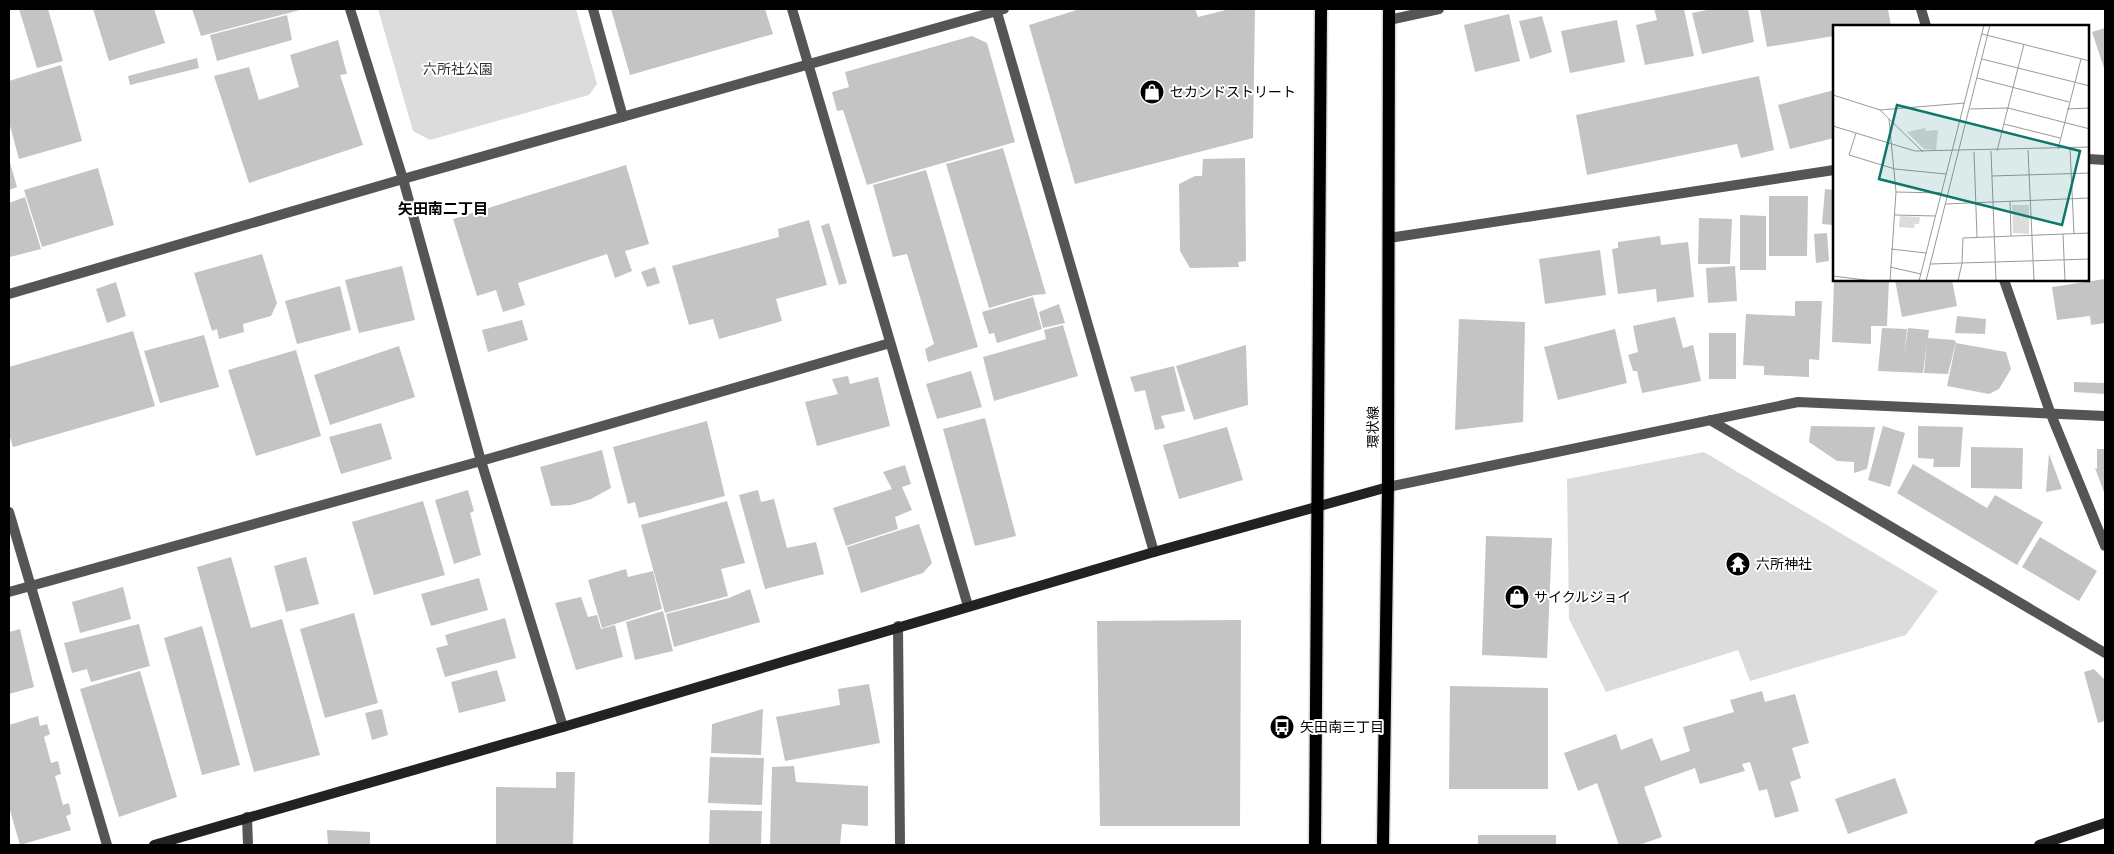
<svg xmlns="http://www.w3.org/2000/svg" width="2114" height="854" viewBox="0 0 2114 854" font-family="Cabin,'Noto Sans JP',sans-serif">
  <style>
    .green { fill: #dcdcdc }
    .building { fill: #c4c4c4 }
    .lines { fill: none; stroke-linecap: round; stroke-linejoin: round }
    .primary-casing { stroke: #dbdbdb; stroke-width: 15 }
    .street { stroke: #555; stroke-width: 10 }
    .secondary { stroke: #222; stroke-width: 10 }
    .primary { stroke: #000; stroke-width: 12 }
    .labels { text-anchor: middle; stroke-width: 4; stroke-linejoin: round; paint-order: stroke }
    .park-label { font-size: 14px; fill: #333; stroke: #fff }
    .poi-label { font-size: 14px; fill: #000; stroke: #fff; text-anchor: start }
    .street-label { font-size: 14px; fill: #000; stroke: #fff }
    .neighbourhood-label { font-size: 15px; font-weight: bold; fill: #000; stroke: #fff }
    .inset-road { fill: none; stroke: #999; stroke-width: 1 }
    .view { fill: #0f766e; fill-opacity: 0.15; stroke: #0f766e; stroke-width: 2.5 }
    .inset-edge { fill: none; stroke: #000; stroke-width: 2.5 }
  </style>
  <rect width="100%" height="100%" fill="#fff"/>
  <path class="green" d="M378,9H576L597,84L589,95L430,140L413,131Z
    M1704,452L1938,591L1906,635L1750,681L1738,650L1606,692L1569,619L1567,479Z"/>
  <path class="building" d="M19,9H48L63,61L37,68Z
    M93,9H154L165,43L109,61Z
    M192,9H304L201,36Z
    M611,9H765L773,34L630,75Z
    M1080,9H1195L1198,17L1230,9H1255L1253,138L1075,184L1029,25Z
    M1654,9H1684L1694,56L1645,65L1636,25L1657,20Z
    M1712,9H1748L1754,42L1702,54L1692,13Z
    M1760,9H1888L1891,26H1834V36L1767,47Z
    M1509,14L1520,61L1475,72L1464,25Z
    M287,15L292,40L217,61L210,35Z
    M1542,16L1552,52L1530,59L1519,21Z
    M1617,20L1625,62L1570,73L1561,31Z
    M2105,28V71L2092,32Z
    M972,36L987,43L1015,142L867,185L843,110L837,111L832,92L849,87L845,72Z
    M338,40L347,74L340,75L363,145L249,183L214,76L249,67L259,100L299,87L290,55Z
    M197,58L199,68L130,85L128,76Z
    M61,65L82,141L19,159L9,122V81Z
    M1759,76L1774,150L1741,158L1737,144L1587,175L1576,115Z
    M1834,90V138L1790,149L1778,105Z
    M1003,148L1046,294L1034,295L989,308L946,164Z
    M1245,158L1246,261L1238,262L1239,267L1190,268L1180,251L1179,184L1195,176H1202L1203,159Z
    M9,159L17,187L9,190Z
    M626,165L649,244L625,251L632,271L615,278L607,254L518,283L525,305L503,312L496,290L477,296L453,219Z
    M98,168L114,225L42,247L24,190Z
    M926,170L978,347L928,362L925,349L934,344L907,254L893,257L873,185Z
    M1825,189L1834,190V225L1822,224Z
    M1769,196H1808L1807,256H1769Z
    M25,197L41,249L10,257L9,203Z
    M1740,215L1766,216V270H1740Z
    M1699,218L1732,219L1730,264H1698Z
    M809,220L827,285L776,299L782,321L719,339L713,319L689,325L672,266L779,237L778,229Z
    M829,223L847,283L839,285L821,226Z
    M1827,233L1829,261L1816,263L1814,234Z
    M1660,236L1661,245L1688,242L1694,297L1657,302L1656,289L1618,294L1612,249L1618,248V242Z
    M1600,250L1606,295L1545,304L1539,259Z
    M262,254L277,303L271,316L243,324L244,332L219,339L217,329L212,331L194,273Z
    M402,266L415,320L359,333L345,280Z
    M1735,266L1737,301L1708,303L1706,268Z
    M655,267L660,283L647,287L641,272Z
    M2105,279V323L2091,325L2090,316L2057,320L2052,287Z
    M1834,280H1889L1887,326H1871V344L1832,342Z
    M1895,280H1952L1957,306L1902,317Z
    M116,282L126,316L107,323L96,289Z
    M340,286L351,330L297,344L285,301Z
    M1033,297L1042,329L997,343L994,333L989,334L982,312Z
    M1795,301H1822L1819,360L1809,359V377L1764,375V366L1743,365L1746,314L1795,316Z
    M1059,304L1065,323L1043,328L1039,312Z
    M1957,316L1986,319L1985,334L1955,333Z
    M1675,317L1683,348L1693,345L1701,381L1642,393L1637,371H1633L1628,355L1638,352L1633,326Z
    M1459,319L1525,322L1523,422L1455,430Z
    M522,320L528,340L488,352L482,330Z
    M1063,325L1078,376L994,401L983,357L1046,339L1044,330Z
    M1882,328L1907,329L1904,354L1908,328L1929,330L1928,338L1954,340L1956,342L1948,374L1924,373L1927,342L1923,373L1878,371Z
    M1615,329L1627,383L1558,400L1544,347Z
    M133,331L155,406L13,447L9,434V367Z
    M1709,333H1736V379H1709Z
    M204,335L219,387L160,403L144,351Z
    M1956,343L2006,352L2011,369L1999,389L1989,394L1947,386Z
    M1246,345L1248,405L1194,420L1176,366Z
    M399,346L415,397L330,425L314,375Z
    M296,350L321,436L256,456L228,370Z
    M1174,366L1185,411L1161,416L1165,428L1155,430L1145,390L1135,392L1130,377Z
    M971,371L982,407L937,419L926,384Z
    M848,376L850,384L878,377L890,426L817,446L805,402L838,394L832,379Z
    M2074,382L2105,383V394L2074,392Z
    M985,418L1016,536L975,546L943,429Z
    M707,421L725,496L639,518L635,502L628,504L613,447Z
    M381,423L392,459L341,474L329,437Z
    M1811,426L1875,427L1867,469L1854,473V462L1837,461L1809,442Z
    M1883,426L1905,433L1890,487L1868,480Z
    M1918,426L1963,427L1960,467H1933L1934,459L1918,458Z
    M1227,427L1243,480L1179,499L1163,445Z
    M1971,447L2023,448L2022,489L1971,488Z
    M2097,449H2105V495L2095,468L2097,469Z
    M602,450L611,488L591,499L571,505L551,506L540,467Z
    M2049,454L2062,489L2046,492Z
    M1913,464L1987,508L1995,495L2043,522L2017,565L1897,493Z
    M905,465L911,484L902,487L912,510L895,517L898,529L846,546L833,508L892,489L883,472Z
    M468,490L474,511L470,513L481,555L454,564L435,500Z
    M758,490L761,502L774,499L787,548L816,542L824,574L765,589L739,495Z
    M423,501L445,575L374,595L352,522Z
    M727,501L745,563L721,569L728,596L665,613L641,525Z
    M919,524L932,563L923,573L861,593L847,547Z
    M1486,536L1552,538L1547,658L1482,655Z
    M2040,537L2097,571L2079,601L2022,567Z
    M231,557L251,628L282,619L320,755L254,772L197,567Z
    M306,557L319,604L286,612L274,566Z
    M626,569L628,577L653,571L662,609L602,628L588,580Z
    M479,578L488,610L431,626L421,594Z
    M123,587L131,619L80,633L72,602Z
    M750,589L760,622L674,647L666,614L729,598Z
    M581,597L588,617L597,615L601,629L615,625L623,657L576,670L555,603Z
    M663,611L673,651L635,660L626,622Z
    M354,613L378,703L325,718L300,629Z
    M505,618L516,658L445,677L436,648L448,645L445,635Z
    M1241,620L1240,826H1100L1097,621Z
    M139,624L150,666L91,682L87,669L72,673L64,643Z
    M202,626L240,765L202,775L164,638Z
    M20,629L34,687L9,694V632Z
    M2094,669L2105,680V721L2098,723L2084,672Z
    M497,670L506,701L459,713L451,682Z
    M140,671L177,797L119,817L80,689Z
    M869,684L880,743L785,761L776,717L840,705L838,689Z
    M1450,686L1548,688V789H1449Z
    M1762,691L1765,702L1795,694L1809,743L1792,748L1801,778L1790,782L1799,811L1775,818L1767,789L1759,791L1750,762L1742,764L1745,771L1700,784L1695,768L1644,787L1662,837L1639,845H1619L1597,783L1578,791L1564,753L1616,734L1621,750L1652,738L1661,761L1690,751L1683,727L1734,712L1730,700Z
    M382,709L388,735L372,740L365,713Z
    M763,709L761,755L711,753L712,724Z
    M38,716L40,726L47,724L50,734L44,737L51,763L58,761L61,774L55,776L63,805L69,803L71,814L66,816L71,830L20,845L9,807V725Z
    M710,757L764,758L762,805L708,803Z
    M794,766L796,782L868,786V826L842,824L840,845H770L772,767Z
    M556,772H575L573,845H496V787L556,788Z
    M1895,778L1908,813L1848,834L1835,799Z
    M710,810L762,811L761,845H709Z
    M327,830L370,832V845H328Z
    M1478,835H1556V845H1478Z"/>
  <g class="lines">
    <defs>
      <path id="primary" d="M1315,845L1321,9
        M1383,845L1388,487L1389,9"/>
    </defs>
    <use href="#primary" class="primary-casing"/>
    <path class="street" d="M350,9L403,179L481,461L563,727
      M593,9L623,117
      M792,9L968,606
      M996,9L1154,552
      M1921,9L1926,26
      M1389,20L1439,9
      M2088,159L2105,160
      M1389,238L1834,170
      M2004,280L2050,412L2105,546
      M9,294L403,179L1004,9
      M1710,420L2105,653
      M1388,487L1798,402L2105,416
      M9,512L107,845
      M9,592L481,461L890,343
      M898,626L900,845
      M247,817L248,845"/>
    <path class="secondary" d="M154,845L563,727L1154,552L1388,487
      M2039,845L2105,823"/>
    <use href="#primary" class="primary"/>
  </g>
  <defs>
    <symbol id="shop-disc" viewBox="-11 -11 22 22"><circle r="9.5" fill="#000" stroke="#fff"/><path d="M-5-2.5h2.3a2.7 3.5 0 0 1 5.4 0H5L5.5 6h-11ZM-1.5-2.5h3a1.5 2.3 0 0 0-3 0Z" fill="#fff"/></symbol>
    <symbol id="temple-disc" viewBox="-11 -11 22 22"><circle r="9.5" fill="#000" stroke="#fff"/><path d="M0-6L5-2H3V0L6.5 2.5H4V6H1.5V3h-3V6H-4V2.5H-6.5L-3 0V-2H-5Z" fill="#fff"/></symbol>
    <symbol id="bus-disc" viewBox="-11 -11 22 22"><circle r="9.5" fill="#000" stroke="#fff"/><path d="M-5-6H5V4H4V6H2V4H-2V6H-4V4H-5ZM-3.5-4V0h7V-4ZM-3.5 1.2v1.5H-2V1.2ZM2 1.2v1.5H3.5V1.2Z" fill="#fff"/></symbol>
  </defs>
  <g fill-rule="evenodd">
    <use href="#shop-disc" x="1138" y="78" width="28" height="28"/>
    <use href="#temple-disc" x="1724" y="550" width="28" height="28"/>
    <use href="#shop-disc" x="1503" y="583" width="28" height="28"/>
    <use href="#bus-disc" x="1268" y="713" width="28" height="28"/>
  </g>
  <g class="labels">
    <g class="park-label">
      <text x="458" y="74">六所社公園</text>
    </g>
    <g class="poi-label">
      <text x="1170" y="97">セカンドストリート</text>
      <text x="1756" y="569">六所神社</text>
      <text x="1534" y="602">サイクルジョイ</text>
      <text x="1300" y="732">矢田南三丁目</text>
    </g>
    <g class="street-label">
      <text transform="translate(1373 427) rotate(-90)" y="5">環状線</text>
    </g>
    <g class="neighbourhood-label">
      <text x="443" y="214">矢田南二丁目</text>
    </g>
  </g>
  <g transform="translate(1833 25)">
    <rect width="256" height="256" fill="#fff"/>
    <path d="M92,103L93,106L105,105L103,125L91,124L74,107ZM179,180H196V209L180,208ZM67,191L87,192L86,199H82L81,203L66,202Z" fill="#dcdcdc"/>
    <path class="inset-road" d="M149,9L257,36M149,34L257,61M144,53L236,77M0,70L47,85L132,78M137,84L175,83L257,104M234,84L257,83M47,85L90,127M56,94L63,167L57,256M171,99L227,113M0,101L82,126L257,122M23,108L16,130L62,144L113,149M237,123L241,209M225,124L248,34M195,125L201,256M158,126L163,256M164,126L191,19M141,127L144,212M159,151L257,148M63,167L109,168M177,176L178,211M112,179L257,173M62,190L103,191M230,209L232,256M58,224L93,228M97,239L257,234M57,242L88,249M0,251L40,256M86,256L151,0M93,256L157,0M125,256L129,238L130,213L257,208"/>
    <path class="view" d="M64,80L247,126L229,200L46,154Z"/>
    <rect width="256" height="256" class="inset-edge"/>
  </g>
  <rect width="2114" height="854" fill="none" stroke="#000000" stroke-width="20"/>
</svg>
